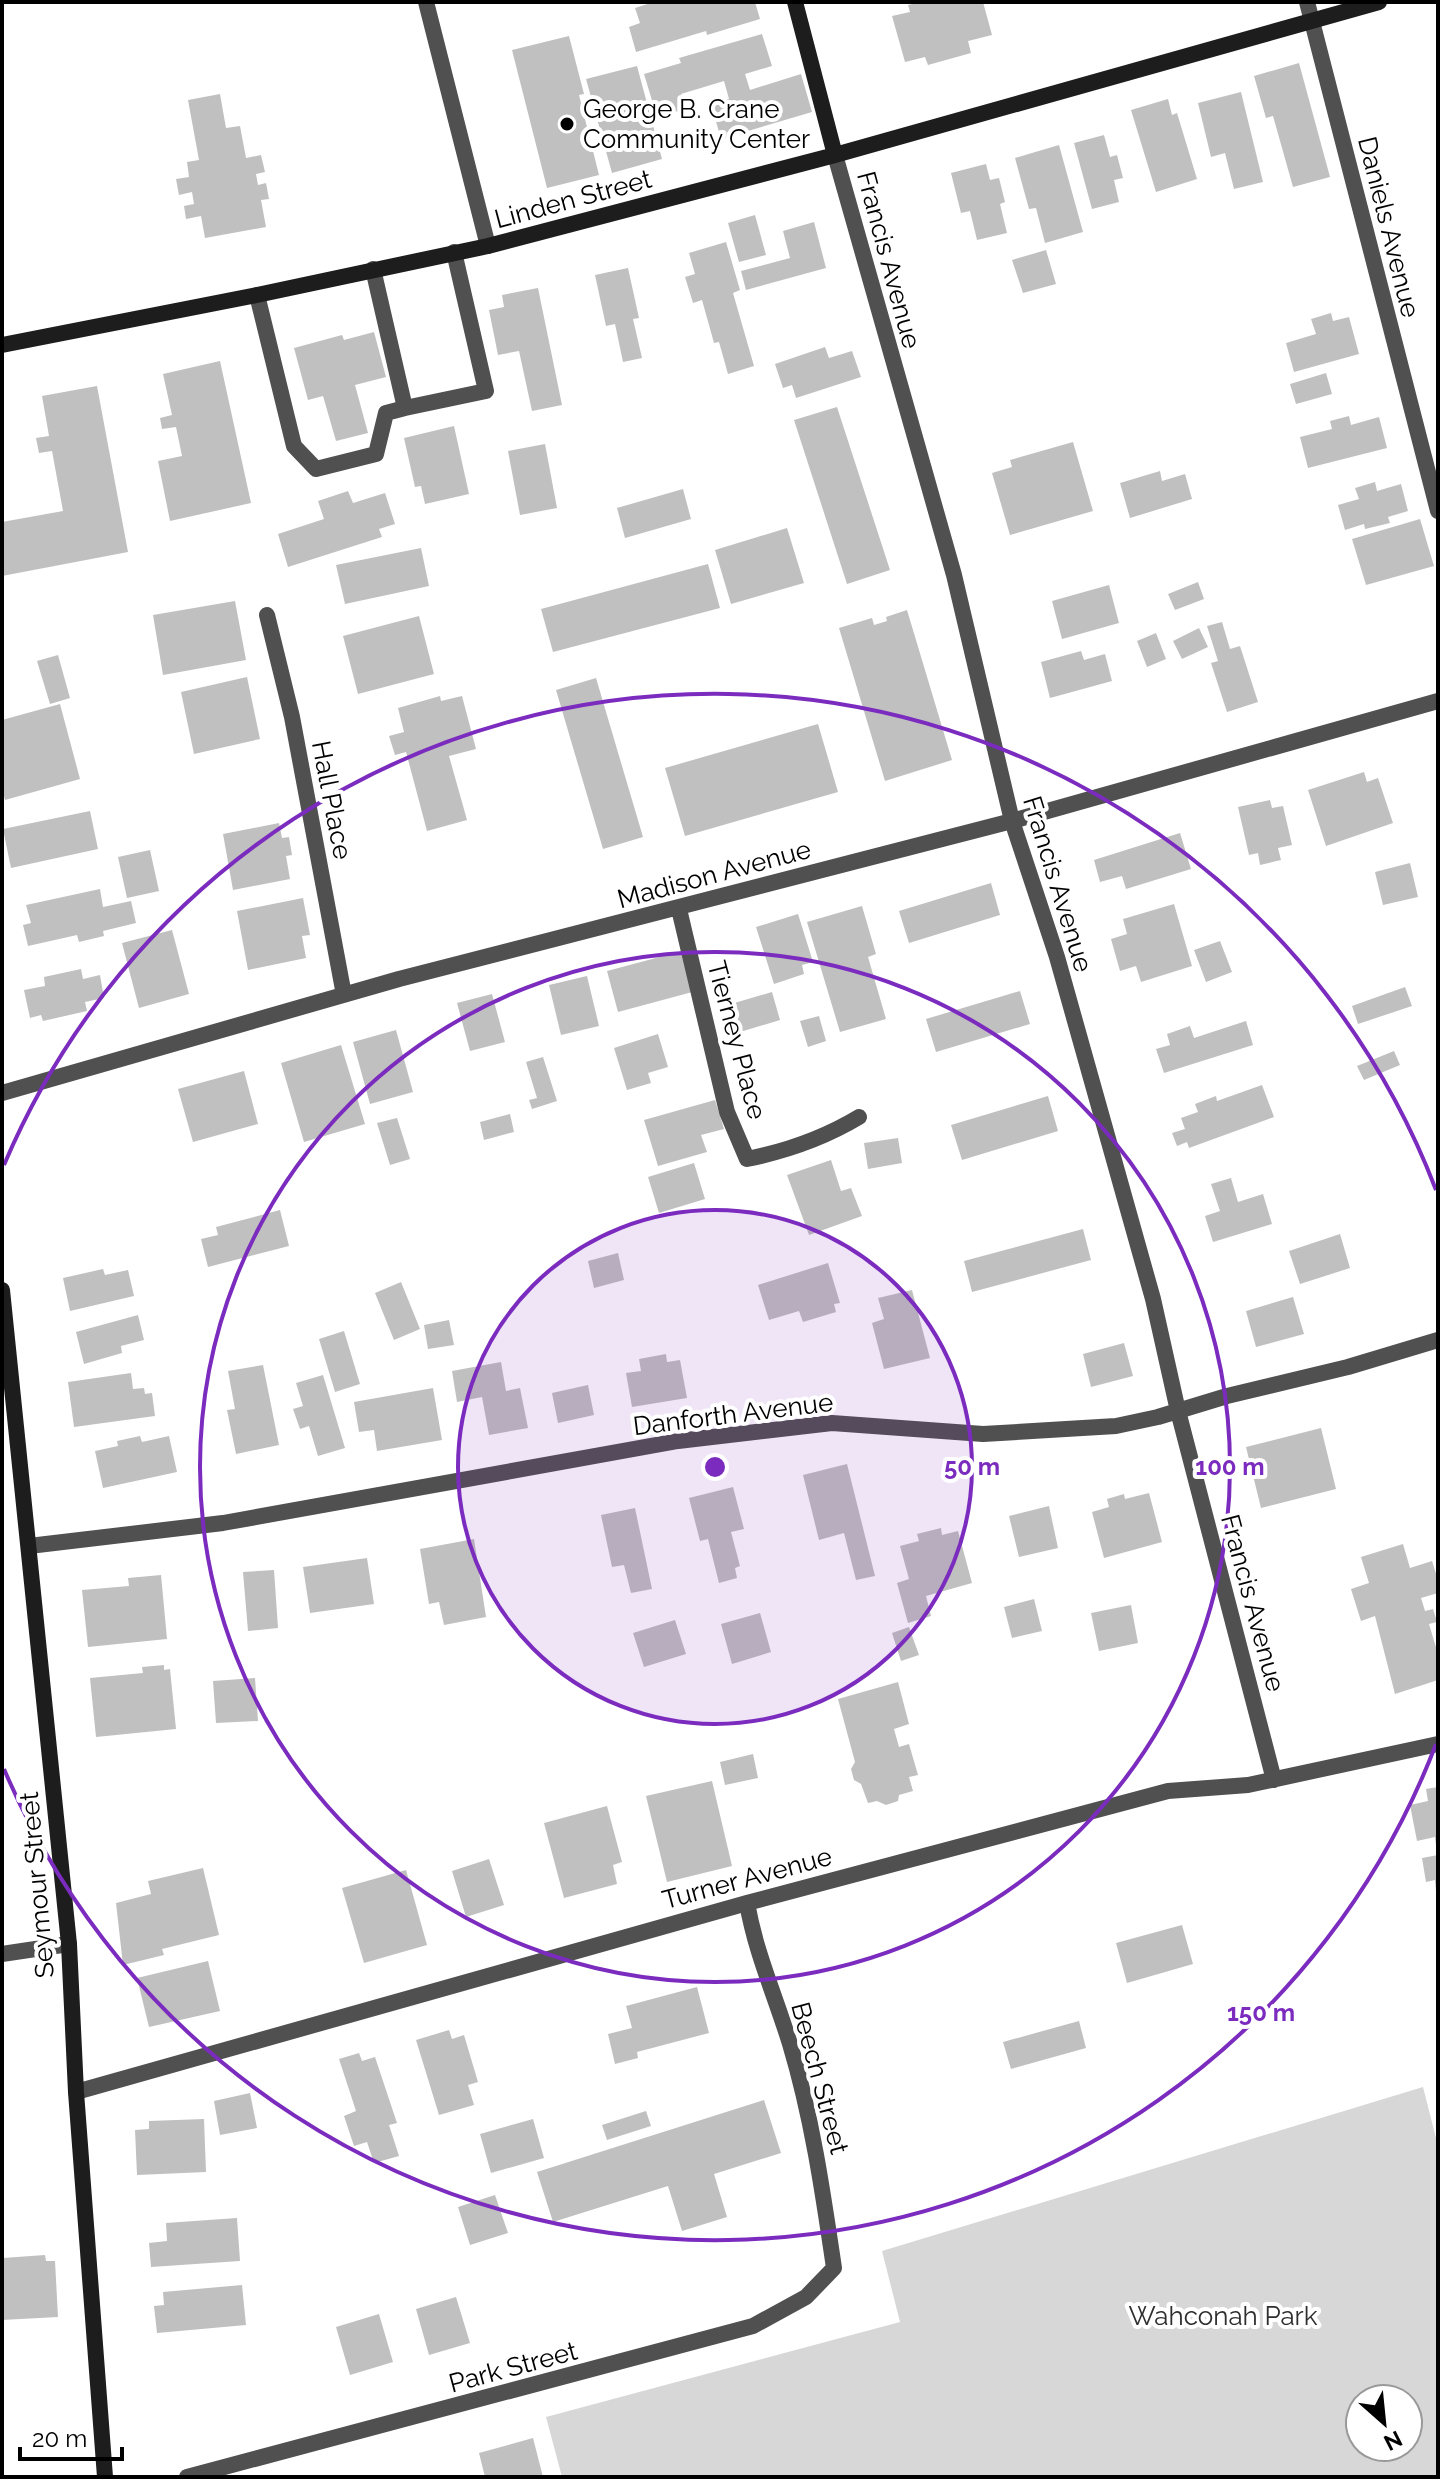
<svg xmlns="http://www.w3.org/2000/svg" width="1440" height="2479" viewBox="0 0 1440 2479" font-family="Raleway,sans-serif">
  <style>
    .green { fill: #d7d7d7; fill-rule: evenodd }
    .building { fill: #c0c0c0 }
    .lines { fill: none; stroke-linecap: round; stroke-linejoin: round }
    .lane { stroke: #505050; stroke-width: 16 }
    .street { stroke: #505050; stroke-width: 16 }
    .secondary { stroke: #1d1d1d; stroke-width: 16 }
    .ring { fill: none; stroke: #7b2cbf; stroke-width: 4 }
    .poi-dot { fill: #000; stroke: #fff; stroke-width: 3 }
    .labels { text-anchor: middle; stroke-width: 8; stroke-linejoin: round; paint-order: stroke }
    .poi-label { font-size: 26px; fill: #000; stroke: #fff; text-anchor: start }
    .street-label { font-size: 26px; fill: #000; stroke: #fff }
    .park-label { font-size: 26px; fill: #2e2e2e; stroke: #fff }
    .centre { fill: #7b2cbf; stroke: #fff; stroke-width: 4 }
    .ring-label { font-size: 24px; text-anchor: middle; font-weight: bold; fill: #7b2cbf; stroke: #fff; stroke-width: 8; stroke-linejoin: round; paint-order: stroke }
  </style>
  <rect width="100%" height="100%" fill="#fff"/>
  <path class="green" d="M1423,2087L1438,2146V2477H562L546,2417L900,2322L882,2251ZM1360,2399H1408V2447H1360Z"/>
  <path class="building" d="M654,2H755L760,19L707,35L706,31L636,52L629,27L640,23L635,8Z
    M920,2H983L992,35L968,41L971,53L928,65L925,57L905,62L892,16L910,12L908,5Z
    M762,34L772,66L745,74L750,90L801,74L812,112L721,139L711,104L729,99L724,81L681,94L685,109L657,117L644,74L681,63L679,58Z
    M569,36L584,94L579,95L599,175L547,188L512,50Z
    M1299,63L1330,177L1293,187L1273,116L1266,118L1254,76Z
    M637,66L662,159L612,173L586,79Z
    M1241,92L1263,182L1234,189L1225,153L1211,157L1198,103Z
    M220,94L226,128L240,126L246,158L261,155L265,172L256,174L258,185L266,183L269,199L261,200L266,227L205,238L201,216L186,219L184,206L194,204L192,192L179,195L176,179L189,177L187,162L199,160L188,100Z
    M1168,99L1172,115L1177,113L1197,179L1156,192L1131,110Z
    M1104,135L1110,157L1117,155L1123,178L1114,180L1119,202L1092,209L1074,143Z
    M1059,145L1083,232L1045,243L1036,208L1029,209L1015,158Z
    M986,164L990,180L999,178L1005,202L1000,204L1007,233L977,240L970,211L961,213L951,173Z
    M755,215L766,255L739,262L728,223Z
    M814,222L826,268L746,290L741,271L790,258L783,231Z
    M726,242L740,290L733,293L754,366L728,374L719,342L714,343L702,300L693,303L685,277L695,274L689,253Z
    M1046,250L1056,284L1023,293L1012,260Z
    M628,268L639,318L633,319L642,358L623,362L615,324L606,326L595,275Z
    M538,288L562,405L532,411L519,351L498,355L489,310L504,307L502,295Z
    M1331,313L1333,321L1349,317L1359,354L1294,372L1286,343L1316,334L1311,319Z
    M374,332L386,377L355,385L368,433L336,441L323,396L308,400L294,348L342,335L344,340Z
    M825,347L829,358L852,351L861,377L796,398L792,385L783,388L775,364Z
    M220,361L251,503L170,521L158,461L182,456L176,427L162,429L160,418L172,415L163,374Z
    M1326,373L1332,394L1296,404L1290,384Z
    M97,386L128,552L2,576V522L63,511L52,451L39,453L36,438L49,436L42,396Z
    M837,407L890,570L847,584L794,420Z
    M1349,416L1351,425L1379,417L1387,448L1308,468L1300,437L1332,429L1330,421Z
    M454,426L469,494L425,504L421,486L415,487L404,438Z
    M1073,442L1093,511L1010,535L992,473L1012,467L1010,460Z
    M545,444L557,508L520,515L508,451Z
    M1160,471L1162,481L1185,474L1192,499L1130,518L1120,483Z
    M1375,482L1377,491L1401,484L1408,511L1388,517L1390,523L1365,529L1364,524L1345,530L1338,505L1359,499L1355,488Z
    M683,489L691,519L625,538L617,508Z
    M348,491L353,503L385,493L395,524L379,529L382,537L288,567L278,534L324,519L318,501Z
    M1420,519L1434,566L1366,585L1352,539Z
    M787,528L804,583L731,604L715,550Z
    M421,548L429,586L345,604L336,565Z
    M708,564L720,608L553,652L541,609Z
    M1198,582L1204,599L1175,610L1168,594Z
    M1109,585L1119,623L1062,639L1052,601Z
    M235,601L246,660L163,675L153,615Z
    M907,610L952,760L885,781L839,628L872,618L874,625L887,621L886,617Z
    M419,616L434,674L358,694L343,636Z
    M1222,622L1230,649L1240,646L1258,702L1227,712L1211,663L1218,661L1207,626Z
    M1199,628L1208,647L1182,659L1173,641Z
    M1156,633L1166,659L1147,667L1137,641Z
    M1081,651L1084,660L1105,654L1112,681L1050,698L1041,662Z
    M58,655L70,698L50,704L37,661Z
    M247,677L260,739L194,754L181,692Z
    M596,678L643,837L603,849L556,690Z
    M440,696L441,701L462,696L476,749L449,756L467,820L427,831L406,752L395,755L389,736L404,732L398,708Z
    M60,704L80,779L5,800L2,788V720Z
    M818,724L838,792L685,836L665,768Z
    M1364,772L1367,782L1378,778L1393,823L1326,846L1308,790Z
    M1270,800L1272,808L1283,806L1292,845L1278,848L1281,860L1260,865L1258,853L1249,855L1238,807Z
    M90,811L98,849L11,868L3,829Z
    M279,823L282,838L289,837L292,855L286,856L290,879L233,890L223,834Z
    M1180,833L1191,869L1126,889L1122,876L1100,882L1094,860Z
    M150,850L159,891L127,898L118,857Z
    M1410,863L1418,897L1383,905L1375,872Z
    M991,883L1000,915L909,943L899,911Z
    M100,889L103,907L131,901L136,923L103,931L104,936L79,942L77,935L28,946L23,925L31,923L26,905Z
    M303,898L310,935L302,936L306,958L248,970L237,911Z
    M1174,904L1192,966L1141,982L1136,966L1120,971L1111,939L1127,934L1123,919Z
    M862,906L876,954L868,957L886,1019L840,1032L807,922Z
    M798,914L813,962L802,965L804,974L774,984L756,927Z
    M172,930L189,994L139,1008L122,943Z
    M1220,941L1232,972L1206,982L1194,950Z
    M686,950L696,991L618,1012L607,971Z
    M81,969L83,979L100,975L104,998L85,1002L87,1011L43,1021L41,1015L30,1018L24,990L45,986L44,977Z
    M587,976L599,1026L561,1035L549,985Z
    M1405,987L1412,1006L1358,1024L1352,1006Z
    M1020,991L1030,1024L936,1052L926,1019Z
    M772,992L780,1020L740,1032L731,1004Z
    M492,994L505,1042L470,1051L457,1003Z
    M819,1016L826,1041L808,1047L800,1021Z
    M1246,1021L1253,1045L1164,1073L1156,1049L1170,1045L1167,1034L1190,1026L1194,1038Z
    M396,1030L413,1092L370,1104L353,1042Z
    M658,1034L668,1067L648,1073L651,1083L627,1090L614,1048Z
    M341,1045L365,1124L304,1142L281,1063Z
    M1394,1051L1400,1065L1364,1080L1357,1066Z
    M543,1057L557,1101L532,1109L529,1100L537,1098L526,1062Z
    M244,1071L258,1124L193,1142L178,1089Z
    M1262,1085L1274,1117L1189,1148L1187,1142L1177,1146L1172,1133L1185,1129L1181,1118L1198,1112L1195,1104L1216,1096L1217,1101Z
    M1048,1096L1058,1131L962,1160L951,1125Z
    M715,1100L724,1129L701,1135L707,1152L658,1166L644,1120Z
    M510,1114L514,1132L484,1140L480,1122Z
    M397,1118L410,1159L390,1165L377,1123Z
    M898,1138L902,1163L868,1169L864,1143Z
    M831,1160L841,1191L851,1188L862,1216L809,1235L787,1175Z
    M694,1163L705,1199L659,1213L648,1177Z
    M1231,1178L1238,1202L1263,1194L1272,1224L1213,1242L1205,1216L1220,1211L1211,1184Z
    M280,1210L289,1246L208,1267L201,1239L218,1235L216,1227Z
    M1083,1229L1091,1260L972,1292L964,1261Z
    M1340,1234L1350,1268L1300,1284L1289,1251Z
    M618,1253L624,1280L594,1288L588,1261Z
    M828,1263L840,1303L834,1304L836,1312L803,1322L799,1311L769,1320L758,1285Z
    M103,1269L105,1275L128,1270L134,1296L70,1311L63,1278Z
    M401,1282L420,1329L394,1340L375,1293Z
    M912,1290L930,1358L884,1369L872,1323L884,1319L878,1298Z
    M1293,1297L1304,1334L1256,1347L1246,1311Z
    M138,1315L144,1340L121,1346L122,1353L84,1364L76,1332Z
    M449,1320L454,1345L428,1349L424,1325Z
    M344,1331L360,1384L335,1392L319,1339Z
    M1124,1343L1133,1376L1091,1387L1083,1354Z
    M666,1354L667,1362L680,1360L687,1398L632,1407L626,1373L641,1371L639,1359Z
    M501,1362L506,1391L520,1388L528,1428L489,1435L482,1397L457,1402L452,1371Z
    M263,1365L279,1445L236,1454L227,1410L235,1409L228,1371Z
    M131,1373L133,1389L144,1388L145,1394L152,1393L155,1416L74,1427L68,1382Z
    M323,1375L345,1448L318,1456L309,1426L300,1429L293,1409L303,1406L296,1383Z
    M588,1385L594,1415L558,1423L552,1393Z
    M433,1388L442,1440L377,1451L374,1430L359,1432L354,1402Z
    M1321,1428L1336,1489L1261,1508L1246,1447Z
    M140,1436L142,1442L169,1436L177,1472L103,1488L95,1451L118,1446L117,1441Z
    M847,1464L875,1576L856,1580L844,1533L819,1540L803,1475Z
    M733,1487L744,1529L731,1532L740,1566L735,1568L737,1578L719,1583L708,1539L700,1541L689,1498Z
    M1149,1493L1162,1542L1104,1558L1092,1512L1109,1507L1107,1499L1124,1494L1125,1499Z
    M1049,1506L1058,1548L1019,1557L1009,1516Z
    M635,1508L652,1589L631,1593L624,1565L612,1567L601,1515Z
    M941,1528L942,1535L958,1531L972,1583L926,1596L931,1616L908,1623L897,1583L909,1579L900,1546L919,1541L917,1534Z
    M474,1539L486,1617L444,1625L439,1602L429,1604L420,1549Z
    M1403,1544L1410,1568L1432,1561L1438,1580V1593L1421,1598L1425,1611L1433,1609L1437,1622L1429,1624L1438,1654V1680L1395,1694L1375,1616L1361,1621L1351,1589L1369,1583L1361,1557Z
    M367,1558L374,1604L310,1613L303,1567Z
    M274,1570L278,1628L248,1631L243,1572Z
    M161,1575L167,1639L88,1647L82,1590L129,1586L128,1578Z
    M1034,1599L1042,1631L1012,1638L1004,1607Z
    M1131,1605L1138,1643L1099,1651L1091,1613Z
    M760,1613L771,1652L732,1664L721,1624Z
    M675,1620L686,1654L644,1667L633,1633Z
    M909,1627L919,1655L901,1661L892,1633Z
    M164,1665V1670L170,1669L176,1729L96,1737L90,1678L143,1673L142,1667Z
    M255,1678L258,1721L216,1723L213,1681Z
    M898,1682L909,1724L894,1729L899,1747L909,1744L918,1775L909,1777L913,1791L899,1795L898,1801L886,1805L877,1801L868,1803L861,1784L854,1780L851,1769L855,1762L838,1699Z
    M753,1754L758,1778L725,1785L720,1762Z
    M712,1781L732,1866L667,1882L646,1796Z
    M1438,1787V1845H1436L1435,1837L1417,1841L1410,1805L1428,1801L1426,1789Z
    M607,1806L622,1862L613,1865L617,1884L564,1898L544,1823Z
    M1438,1855V1891H1436L1435,1880L1426,1882L1422,1858Z
    M489,1859L504,1905L466,1917L452,1871Z
    M203,1868L219,1935L162,1949L164,1955L123,1965L116,1903L151,1894L148,1881Z
    M406,1870L427,1945L364,1963L342,1888Z
    M1182,1925L1193,1964L1127,1983L1116,1943Z
    M208,1961L220,2011L149,2027L137,1978Z
    M697,1987L709,2033L637,2052L638,2058L615,2064L608,2034L632,2028L626,2006Z
    M1079,2021L1086,2048L1011,2069L1003,2042Z
    M449,2030L452,2039L464,2035L478,2082L468,2085L474,2105L439,2115L416,2040Z
    M359,2053L362,2061L375,2057L397,2123L389,2125L399,2156L374,2163L367,2142L354,2146L344,2116L356,2111L339,2059Z
    M250,2093L257,2128L220,2135L214,2101Z
    M764,2100L781,2153L714,2174L727,2217L682,2231L668,2186L553,2222L537,2172Z
    M646,2111L651,2126L607,2140L602,2125Z
    M204,2119L206,2172L137,2175L135,2130L149,2129V2121Z
    M533,2119L544,2158L491,2173L480,2134Z
    M495,2195L508,2233L470,2245L458,2207Z
    M237,2218L240,2261L151,2267L149,2243L167,2241L166,2223Z
    M45,2255L46,2261H55L58,2317L2,2320L3,2258Z
    M242,2285L246,2325L157,2333L154,2306L164,2305L163,2292Z
    M456,2297L470,2343L429,2355L416,2309Z
    M379,2314L393,2362L350,2375L336,2327Z
    M533,2438L543,2477H485L479,2453Z"/>
  <g class="lines">
    <path class="lane" d="M373,269L405,408L486,391L454,252
      M257,295L294,446L316,469L376,454L386,413L405,408"/>
    <path class="street" d="M426,2L488,246
      M1307,2L1438,511
      M835,155L954,575L1012,821L1057,957L1153,1299L1178,1411L1274,1780
      M267,615L292,717L344,995
      M679,909L727,1112L747,1159C787,1151 824,1138 859,1117
      M2,1093L399,979L1012,821L1438,701
      M29,1546L223,1523L678,1441L832,1423L983,1434L1116,1426L1158,1417L1227,1396L1348,1367L1438,1340
      M2,1954L69,1944
      M76,2092L747,1903L1168,1791L1248,1785L1438,1744
      M187,2477L753,2326L806,2297L834,2268C823,2193 812,2117 790,2044C775,1995 756,1954 747,1903"/>
    <path class="secondary" d="M795,2L835,155
      M2,345L257,295L488,246L835,155L1379,2
      M2,1290L69,1944L76,2092L105,2477"/>
  </g>
  <circle cx="715" cy="1467" r="257" fill="#7b2cbf" fill-opacity=".12"/>
  <g class="ring">
    <circle cx="715" cy="1467" r="257"/>
    <circle cx="715" cy="1467" r="515"/>
    <path d="M1436 1744A772 772 0 0 1 4 1769M4 1165A772 772 0 0 1 1436 1190"/>
  </g>
  <circle class="poi-dot" cx="567" cy="124" r="8"/>
  <g class="labels">
    <g class="poi-label">
      <text x="583" y="118">George B. Crane<tspan x="583" dy="30">Community Center</tspan></text>
    </g>
    <g class="street-label">
      <text transform="translate(573 199) rotate(-15)" y="9">Linden Street</text>
      <text transform="translate(1389 227) rotate(76)" y="9">Daniels Avenue</text>
      <text transform="translate(889 260) rotate(75)" y="9">Francis Avenue</text>
      <text transform="translate(332 800) rotate(79)" y="9">Hall Place</text>
      <text transform="translate(714 874) rotate(-15)" y="9">Madison Avenue</text>
      <text transform="translate(1058 884) rotate(73)" y="9">Francis Avenue</text>
      <text transform="translate(737 1040) rotate(75)" y="9">Tierney Place</text>
      <text transform="translate(733 1414) rotate(-7)" y="9">Danforth Avenue</text>
      <text transform="translate(1253 1603) rotate(75)" y="9">Francis Avenue</text>
      <text transform="translate(747 1878) rotate(-15)" y="9">Turner Avenue</text>
      <text transform="translate(37 1885) rotate(-95)" y="9">Seymour Street</text>
      <text transform="translate(820 2078) rotate(75)" y="9">Beech Street</text>
      <text transform="translate(513 2367) rotate(-15)" y="9">Park Street</text>
    </g>
    <g class="park-label">
      <text x="1223" y="2325">Wahconah Park</text>
    </g>
  </g>
  <circle cx="715" cy="1467" r="12" class="centre"/>
  <g class="ring-label">
    <text x="972" y="1475">50 m</text>
    <text x="1230" y="1475">100 m</text>
    <text x="1261" y="2021">150 m</text>
  </g>
  <rect width="1440" height="2479" fill="none" stroke="#000000" stroke-width="8"/>
  <g transform="translate(1384 2423) rotate(153)"><circle r="38" fill="#ffffff" stroke="#999999" stroke-width="2"/>
  <path d="M0-6L14 30L0 20L-14 30Z" fill="#000000"/>
  <text y="-12" font-size="22" font-weight="bold" text-anchor="middle" fill="#000000">N</text>
  </g>
  <path d="M20 2447v12h102v-12" fill="none" stroke="#000000" stroke-width="4"/>
  <text x="32" y="2447" font-size="24" fill="#000000" stroke="#ffffff" stroke-width="6" paint-order="stroke">20 m</text>
</svg>
